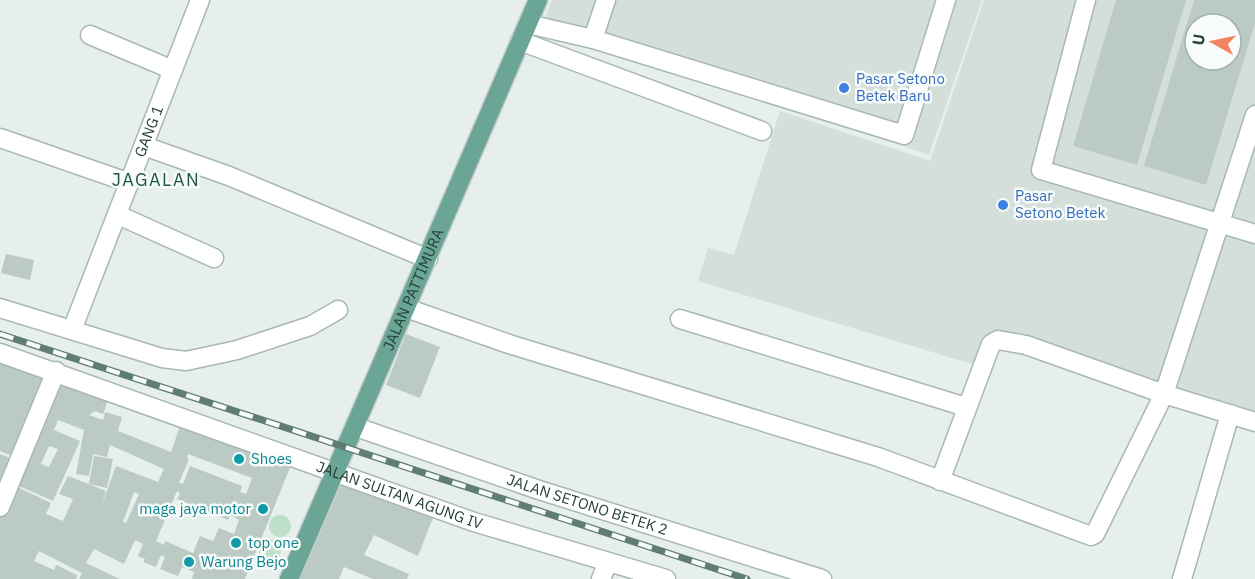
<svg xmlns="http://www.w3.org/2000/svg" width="1255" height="579" viewBox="0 0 1255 579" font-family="'IBM Plex Sans',sans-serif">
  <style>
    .built { fill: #d4dfda; fill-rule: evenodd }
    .green { fill: #bfe0c8 }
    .building { fill: #bbcac4; fill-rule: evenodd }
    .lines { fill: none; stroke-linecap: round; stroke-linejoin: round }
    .minor-casing { stroke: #a8b8b2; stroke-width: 21 }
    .major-casing { stroke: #c2cac8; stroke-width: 21 }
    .minor { stroke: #fff; stroke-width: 18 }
    .major { stroke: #6aa596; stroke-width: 18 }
    .rail-casing { stroke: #5f7d75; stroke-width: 7 }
    .rail { stroke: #f7fbf9; stroke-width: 4.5; stroke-dasharray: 14; stroke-linecap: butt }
    .shop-dot { fill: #3f7fe0; stroke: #f7fbf9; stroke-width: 2 }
    .culture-dot { fill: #0f9aa8; stroke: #f7fbf9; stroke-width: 2 }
    .labels { text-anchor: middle; stroke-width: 5; stroke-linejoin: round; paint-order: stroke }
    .shop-label { font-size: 15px; fill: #366cbe; stroke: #f7fbf9; text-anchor: start }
    .street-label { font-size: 15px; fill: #24423a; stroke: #f7fbf9 }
    .culture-label { font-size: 15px; fill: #0d838f; stroke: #f7fbf9; text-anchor: start }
    .quarter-label { font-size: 18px; letter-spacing: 1.5px; fill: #1f5548; stroke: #f7fbf9 }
  </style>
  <rect width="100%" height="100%" fill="#e6efeb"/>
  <path class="built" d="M552,0H982L929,155L544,20Z
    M984,0H1255V413L997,334L985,368L698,281L708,248L734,255L780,111L930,161ZM1195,24H1231V60H1195Z"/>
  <path class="green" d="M269 526a11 11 0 1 1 22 0a11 11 0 1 1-22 0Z
    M259 550a11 11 0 1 1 22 0a11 11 0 1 1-22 0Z"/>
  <path class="building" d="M1116,0H1186L1137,165L1073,146Z
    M1194,0H1255V23L1206,185L1144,166ZM1195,24H1231V60H1195Z
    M6,254L34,260L30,280L1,273Z
    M406,334L440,347L420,398L386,385Z
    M0,359L47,376L30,416L27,415L12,456L0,451Z
    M57,374L110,395L103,414L95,411L89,415L103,420L105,412L122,417L118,431L171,452L180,426L291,465L245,579H192L194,572L182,567L178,576L160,569L165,557L161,555L156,567L143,562L145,559L138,556L143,544L135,540L124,564L94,549L86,563L120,579H79L82,573L39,551L34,561L54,570L56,565L77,575L76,579H0V518L15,486L51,503L46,514L63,521L73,499L59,494L68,476L106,491L101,507L116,466L158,482L164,469L110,445L107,457L93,454L89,476L76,474L84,430L58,420L54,430L80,441L53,501L10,482ZM49,446L58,449L49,467L41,464ZM188,454L252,478L246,494L240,492L242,486L190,466L183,484L179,483L189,459L187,458ZM177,491L180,493L177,499L228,520L230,515L239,520L234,534L219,528L213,541L200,536L193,553L165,541L164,545L156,541ZM134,492L139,494L126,523L123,522Z
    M0,454L13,459L0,487Z
    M94,456L113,459L107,488L89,484Z
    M341,485L436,510L418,556L374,535L364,555L409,574L407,579H373L344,567L339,579H300Z"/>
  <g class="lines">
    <defs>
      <g id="minor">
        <path d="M1086,0L1041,170L1255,234"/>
        <path d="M528,24L593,39L904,135L946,0"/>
        <path d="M90,35L173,70"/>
        <path d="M593,39L606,0"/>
        <path d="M520,41L762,131"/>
        <path d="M0,138L130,183"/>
        <path d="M144,146L229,176L428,259"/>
        <path d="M118,215L214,258"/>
        <path d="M0,308L162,358L186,361L237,350L310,326L338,310"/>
        <path d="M406,308L509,344L878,457L1091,536L1095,534L1164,394L1255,115"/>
        <path d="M680,319L966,407"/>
        <path id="s1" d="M72,330L200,0"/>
        <path id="s2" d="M0,353L474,522L666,579"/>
        <path id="s3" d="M356,427L539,490L822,579"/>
        <path d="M940,481L991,344L998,340L1026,345L1164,394L1255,422"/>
        <path d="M0,507L56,371"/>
        <path d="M601,579L608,562"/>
        <path d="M1182,579L1230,414"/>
      </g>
      <g id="major">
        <path id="s4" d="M289,579L538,0"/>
      </g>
    </defs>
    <use href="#minor" class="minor-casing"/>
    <use href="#major" class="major-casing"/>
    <use href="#minor" class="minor"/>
    <use href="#major" class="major"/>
    <defs>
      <path id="rail" d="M0,334L747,579"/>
    </defs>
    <use href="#rail" class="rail-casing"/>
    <use href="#rail" class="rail"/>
  </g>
  <g class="shop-dot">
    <circle cx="844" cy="88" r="6"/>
    <circle cx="1003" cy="205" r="6"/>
  </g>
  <g class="culture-dot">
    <circle cx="239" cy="459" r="6"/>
    <circle cx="263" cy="509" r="6"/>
    <circle cx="236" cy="543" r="6"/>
    <circle cx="189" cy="562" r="6"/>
  </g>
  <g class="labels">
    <g class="shop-label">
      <text x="856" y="84">Pasar Setono<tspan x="856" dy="17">Betek Baru</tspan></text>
      <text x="1015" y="201">Pasar<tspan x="1015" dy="17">Setono Betek</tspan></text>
    </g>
    <g class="street-label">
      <text dy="5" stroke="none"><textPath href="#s1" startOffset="213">GANG 1</textPath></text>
      <text dy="5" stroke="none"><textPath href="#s4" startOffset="315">JALAN PATTIMURA</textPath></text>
      <text dy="5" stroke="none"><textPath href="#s2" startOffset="424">JALAN SULTAN AGUNG IV</textPath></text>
      <text dy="5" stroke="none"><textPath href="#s3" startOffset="244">JALAN SETONO BETEK 2</textPath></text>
    </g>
    <g class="culture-label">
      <text x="251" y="464">Shoes</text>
      <text x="251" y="514" text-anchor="end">maga jaya motor</text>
      <text x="248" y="548">top one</text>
      <text x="201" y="567">Warung Bejo</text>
    </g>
    <g class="quarter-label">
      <text x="156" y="186">JAGALAN</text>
    </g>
  </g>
  <g transform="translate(1213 42) rotate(279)"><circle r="28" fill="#f7fbf9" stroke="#a3b1ad" stroke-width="1.5"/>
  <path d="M0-4.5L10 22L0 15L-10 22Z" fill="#f4845f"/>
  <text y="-9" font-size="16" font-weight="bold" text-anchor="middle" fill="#24423a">U</text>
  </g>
</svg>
